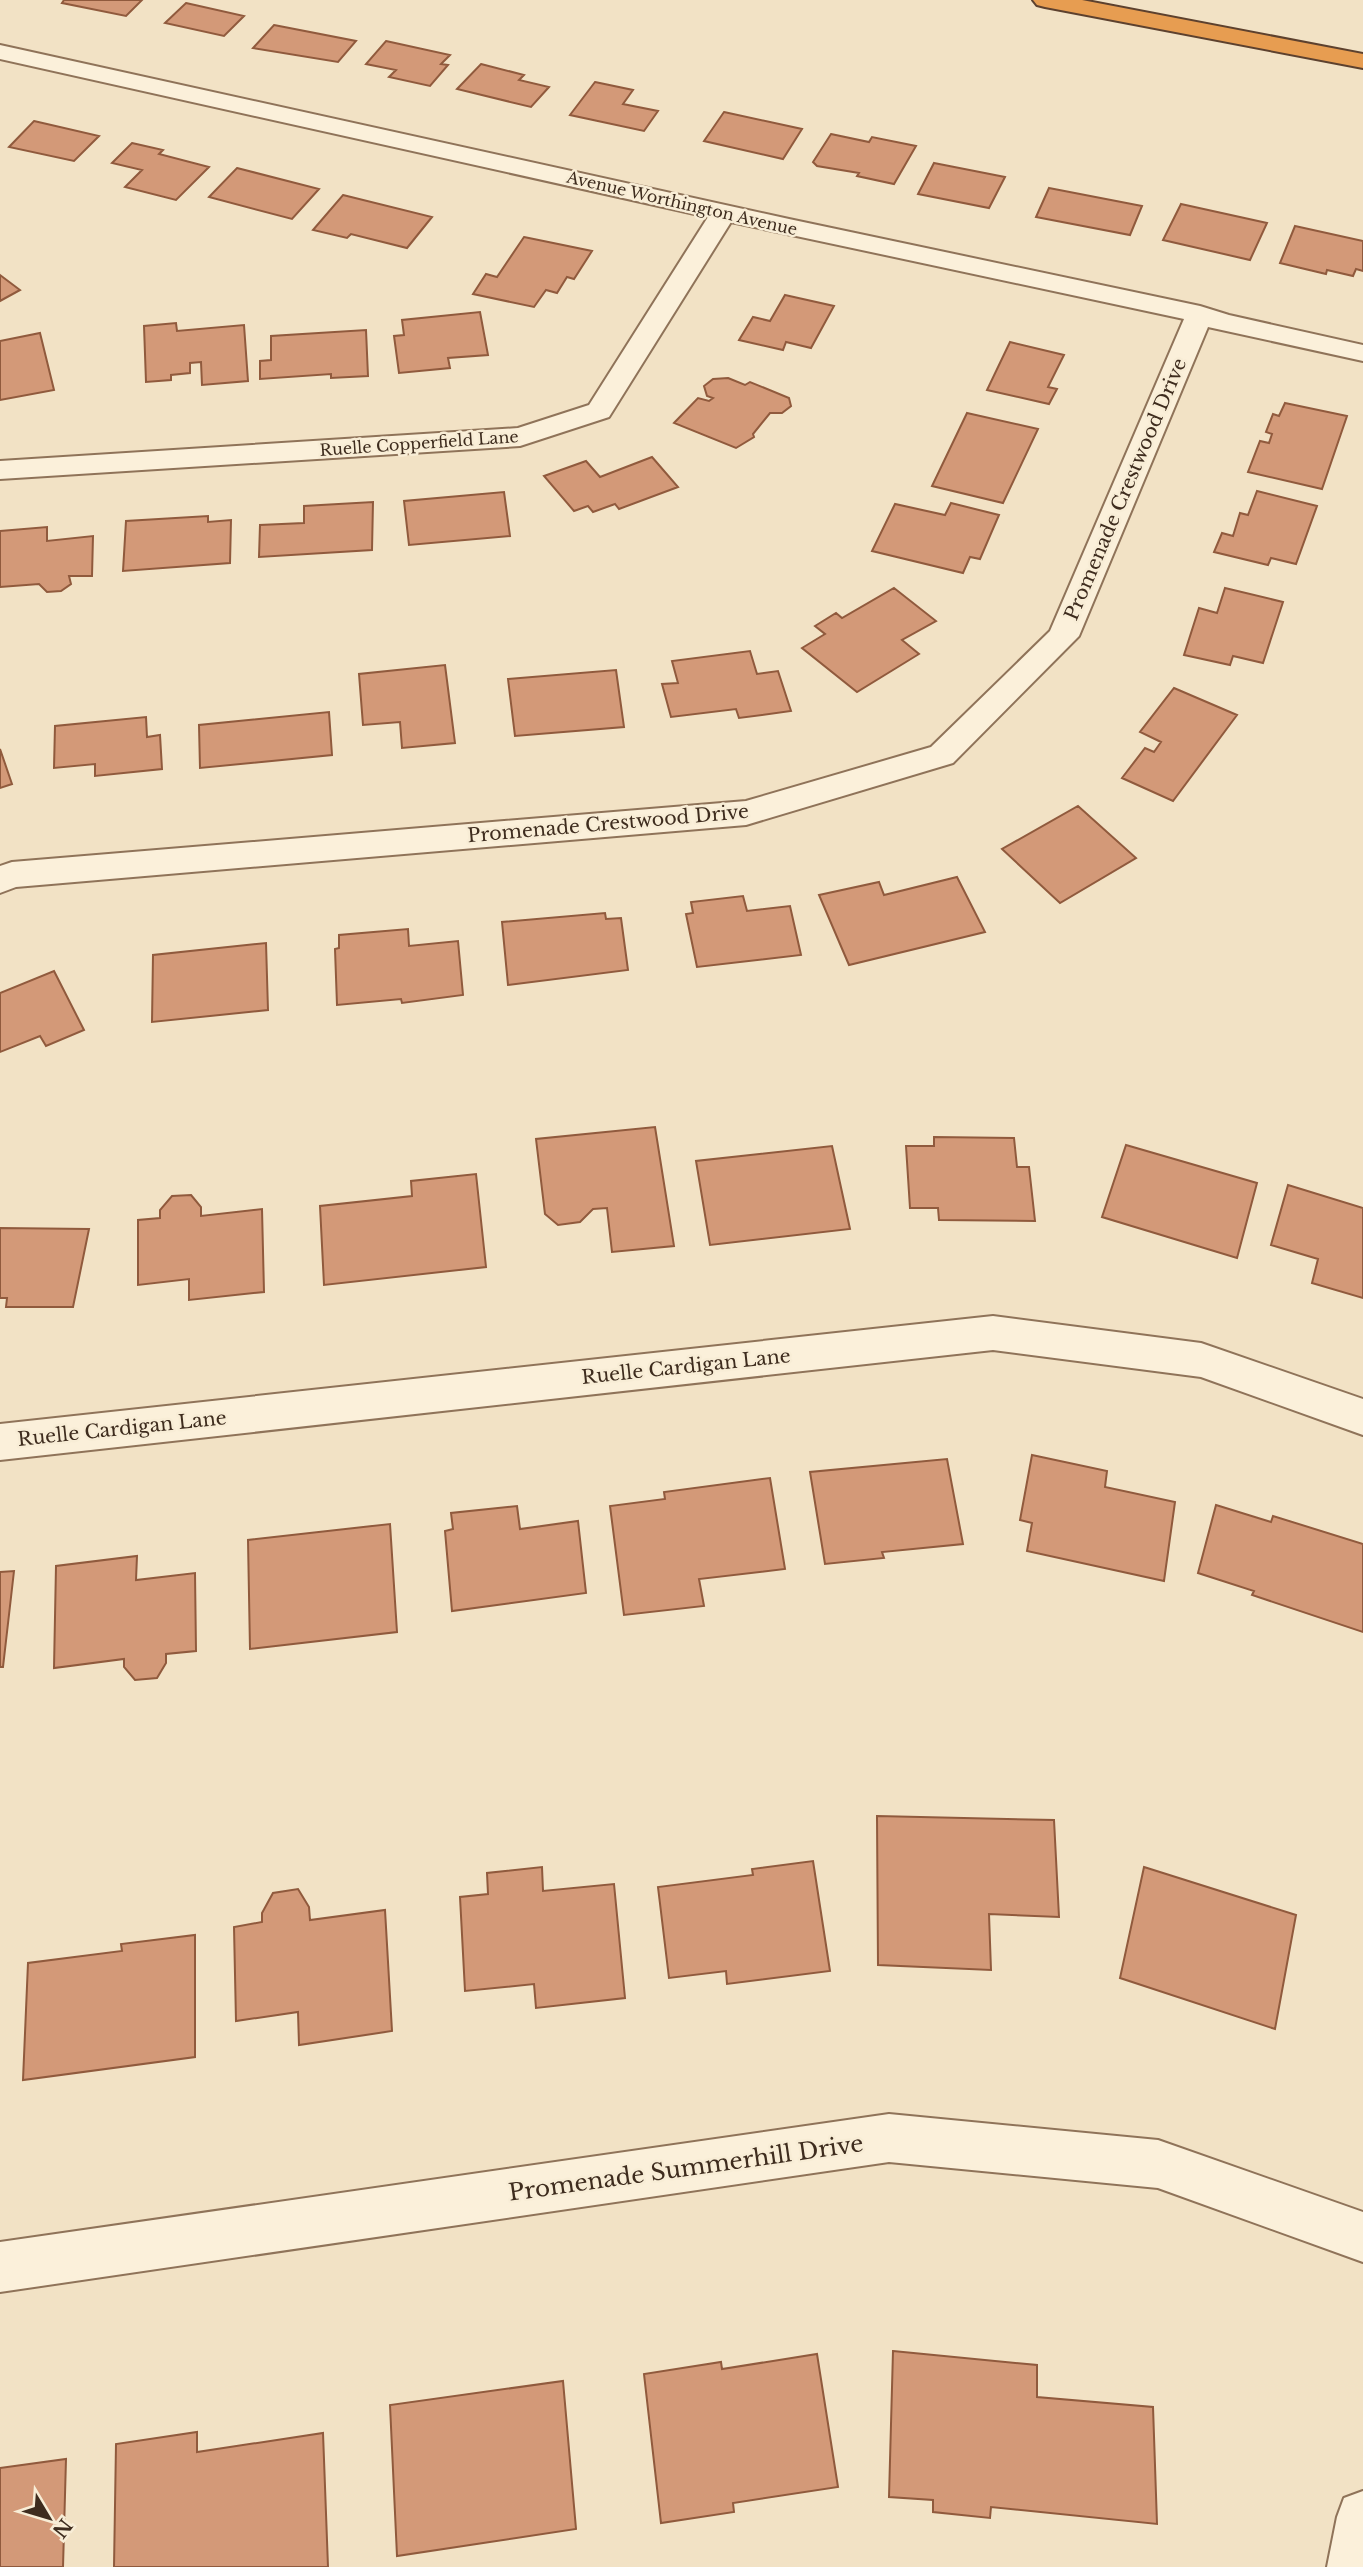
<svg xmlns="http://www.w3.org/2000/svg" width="1363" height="2567" viewBox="0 0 1363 2567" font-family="'Libre Baskerville',serif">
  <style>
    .building { fill: #d39978; stroke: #905a3d; stroke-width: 2 }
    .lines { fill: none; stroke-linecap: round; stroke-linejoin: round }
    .street-casing { stroke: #8f7359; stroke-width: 4 }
    .highway-casing { stroke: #5d412e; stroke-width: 4 }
    .street { fill: #fbf0da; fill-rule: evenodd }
    .highway { fill: #e79d51; fill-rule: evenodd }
    .labels { text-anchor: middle; stroke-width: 5; stroke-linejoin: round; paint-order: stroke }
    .far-street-label { font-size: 16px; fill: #3e2c1e; stroke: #f8edd6 }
    .street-label { font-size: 19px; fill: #3e2c1e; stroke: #f8edd6 }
    .near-street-label { font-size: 23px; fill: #3e2c1e; stroke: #f8edd6 }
  </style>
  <rect width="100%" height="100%" fill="#f2e2c5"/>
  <path class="building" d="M64,0H142L126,16L62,3Z
    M186,3L244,16L224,36L165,23Z
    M274,25L356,41L338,62L253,48Z
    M386,41L450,55L441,64L448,65L430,86L389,77L396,70L366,64Z
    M481,64L524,75L519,80L549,87L531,107L457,89Z
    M595,82L633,90L623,104L658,111L644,131L570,115Z
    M724,112L802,129L783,159L704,141Z
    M34,121L99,136L74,161L9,147Z
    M831,134L869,142L872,137L916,146L894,184L857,176L859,173L817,166L813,162Z
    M132,143L163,150L159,154L209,167L176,200L125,187L142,170L112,163Z
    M934,163L1005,177L989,208L918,194Z
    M237,168L319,189L292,219L209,197Z
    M1049,188L1142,206L1130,235L1036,217Z
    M343,195L432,217L407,248L351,234L347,238L313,230Z
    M1181,204L1267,223L1250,260L1163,240Z
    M1295,226L1363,241V271L1356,269L1353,276L1327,270L1326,274L1280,263Z
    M524,237L592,251L574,279L567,277L557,293L546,290L534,307L473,294L486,274L497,277Z
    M0,275L20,290L0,301Z
    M785,295L834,306L811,348L786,342L783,350L739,340L753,317L770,321Z
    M480,312L488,355L448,358L450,368L399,373L394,336L404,335L402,320Z
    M176,323L177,331L244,325L248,381L202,385L201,362L190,363V373L171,375V380L146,382L144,326Z
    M366,330L368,376L331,378V374L260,379V361L271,360V336Z
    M40,333L54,390L0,400V341Z
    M1010,342L1064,355L1048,387L1057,389L1049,404L987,390Z
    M728,378L745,385L750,382L789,398L791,406L782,413H770L753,434L754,437L736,448L674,423L698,398L709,401L713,398L707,396L704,386L713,379Z
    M1285,403L1347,416L1322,489L1248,472L1260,441L1269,443L1272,434L1266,432L1273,414L1279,416Z
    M967,413L1038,429L1003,503L932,486Z
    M652,457L678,487L619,509L615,504L593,512L588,506L574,511L544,476L586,461L600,477Z
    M1257,491L1317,506L1296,564L1271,558L1268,565L1214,552L1222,533L1233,536L1240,513L1248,515Z
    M504,492L510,536L409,545L404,501Z
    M373,502L372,550L259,557L260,525L304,523V506Z
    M951,503L999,515L980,559L970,557L963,573L872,551L895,504L945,515Z
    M208,516V522L231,520L230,563L123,571L126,521Z
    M47,527V541L93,536L92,576H69L71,584L61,591L47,592L39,584L0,587V531Z
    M894,588L936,621L902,640L919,654L857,692L802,648L825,634L815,626L836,613L842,618Z
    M1225,588L1283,602L1263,663L1233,656L1230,665L1184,655L1199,608L1217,613Z
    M750,651L757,674L778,671L791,711L739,718L736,709L671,717L662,684L678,683L672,661Z
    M445,665L455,743L402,748L400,722L363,725L359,674Z
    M616,670L624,727L515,736L508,679Z
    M1174,688L1237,715L1173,801L1122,778L1145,748L1154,752L1161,742L1140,732Z
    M329,712L332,755L200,768L199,725Z
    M146,717L147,737L160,735L162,769L95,776V764L54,768L55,726Z
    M0,749L12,784L0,788Z
    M1078,806L1136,858L1060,903L1002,849Z
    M957,877L985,932L849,965L819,895L879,882L884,895Z
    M743,896L747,911L790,906L801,955L697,967L686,914L693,913L691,902Z
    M605,913L606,919L621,918L628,970L508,985L502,922Z
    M408,929L409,946L458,941L463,995L402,1003L401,999L337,1005L335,949L339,948V935Z
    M266,943L268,1010L152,1022L153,955Z
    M54,971L84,1030L46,1046L40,1036L0,1052V993Z
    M655,1127L674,1246L612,1252L607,1208L593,1209L580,1222L558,1225L545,1214L536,1139Z
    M934,1137L1014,1138L1017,1167H1029L1035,1221L939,1220L938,1208H910L906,1146H934Z
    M1126,1145L1257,1183L1237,1258L1102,1217Z
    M832,1146L850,1229L710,1245L696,1161Z
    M476,1174L486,1267L324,1285L320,1206L412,1196L411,1181Z
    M1288,1185L1363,1208V1298L1312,1283L1318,1259L1271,1245Z
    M191,1195L201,1207V1216L262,1209L264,1292L189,1300V1279L138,1285V1220L160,1218V1210L172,1196Z
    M0,1228L89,1229L73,1307H6L7,1298H0Z
    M1032,1455L1107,1471L1105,1487L1175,1502L1164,1581L1027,1551L1032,1523L1020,1520Z
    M947,1459L963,1544L882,1552L884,1558L825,1564L810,1472Z
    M770,1478L785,1569L699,1579L704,1606L624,1615L610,1506L665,1499L664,1492Z
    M1216,1505L1271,1522L1273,1516L1363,1544V1632L1252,1595L1254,1591L1198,1573Z
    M517,1506L520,1529L578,1521L586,1593L452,1611L445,1531L453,1529L451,1513Z
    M390,1524L397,1632L250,1649L248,1540Z
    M137,1556L136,1580L195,1573L196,1651L166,1654V1663L157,1678L135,1680L124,1667V1659L54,1668L56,1566Z
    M14,1571L3,1667H0V1572Z
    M877,1816L1054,1820L1059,1917L989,1914L991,1970L878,1965Z
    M813,1861L830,1971L727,1984L726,1971L669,1978L658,1887L753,1875L752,1869Z
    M542,1867L543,1891L614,1884L625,1998L536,2008L534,1984L465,1991L460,1897L488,1894L487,1873Z
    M1144,1867L1296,1915L1275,2029L1120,1978Z
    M298,1889L309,1907L310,1920L385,1910L392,2031L299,2045L298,2012L236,2021L234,1927L262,1922V1913L273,1893Z
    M195,1935V2057L23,2080L28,1963L122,1951L121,1944Z
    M893,2351L1037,2365V2397L1153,2407L1157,2524L991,2507L990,2518L933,2512V2500L889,2497Z
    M817,2354L838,2487L733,2503L734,2512L661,2523L644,2374L721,2362L722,2369Z
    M563,2381L576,2529L397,2556L390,2405Z
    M197,2432V2452L323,2433L328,2567H114L116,2444Z
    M66,2459L63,2567H0V2468Z"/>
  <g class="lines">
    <defs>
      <path id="street" d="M0,45L789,219L1200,306L1229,315L1363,345V361L1208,327L1079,636L953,763L746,825L16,887L0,893V866L12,862L746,801L931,747L1050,631L1184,319L731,222L609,417L520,446L0,479V461L518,428L589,405L708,217L0,59Z
        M993,1316L1201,1343L1363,1399V1435L1201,1377L993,1350L0,1460V1424Z
        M889,2114L1158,2140L1363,2212V2262L1158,2188L889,2162L0,2292V2242Z
        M1363,2491V2567H1327L1337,2517L1344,2498Z"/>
      <path id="highway" d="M1033,0H1082L1363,54V68L1045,7L1037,5Z"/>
    </defs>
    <use href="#street" class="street-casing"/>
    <use href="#highway" class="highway-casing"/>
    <use href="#street" class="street"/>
    <use href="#highway" class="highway"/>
  </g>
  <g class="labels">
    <g class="far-street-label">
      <text transform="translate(682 203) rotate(13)" y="6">Avenue Worthington Avenue</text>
      <text transform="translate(419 443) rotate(-4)" y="6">Ruelle Copperfield Lane</text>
    </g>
    <g class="street-label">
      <text transform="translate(1125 489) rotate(-67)" y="7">Promenade Crestwood Drive</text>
      <text transform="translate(608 823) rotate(-5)" y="7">Promenade Crestwood Drive</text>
      <text transform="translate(686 1366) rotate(-6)" y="7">Ruelle Cardigan Lane</text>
      <text transform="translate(122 1428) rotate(-6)" y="7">Ruelle Cardigan Lane</text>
    </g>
    <g class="near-street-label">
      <text transform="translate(686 2168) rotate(-8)" y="8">Promenade Summerhill Drive</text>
    </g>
  </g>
  <g transform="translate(49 2518) rotate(128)" stroke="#f8edd6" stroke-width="5" paint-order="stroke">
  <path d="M0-5L12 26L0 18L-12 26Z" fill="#3e2c1e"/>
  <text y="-10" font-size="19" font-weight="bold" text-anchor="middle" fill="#3e2c1e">N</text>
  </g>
</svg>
